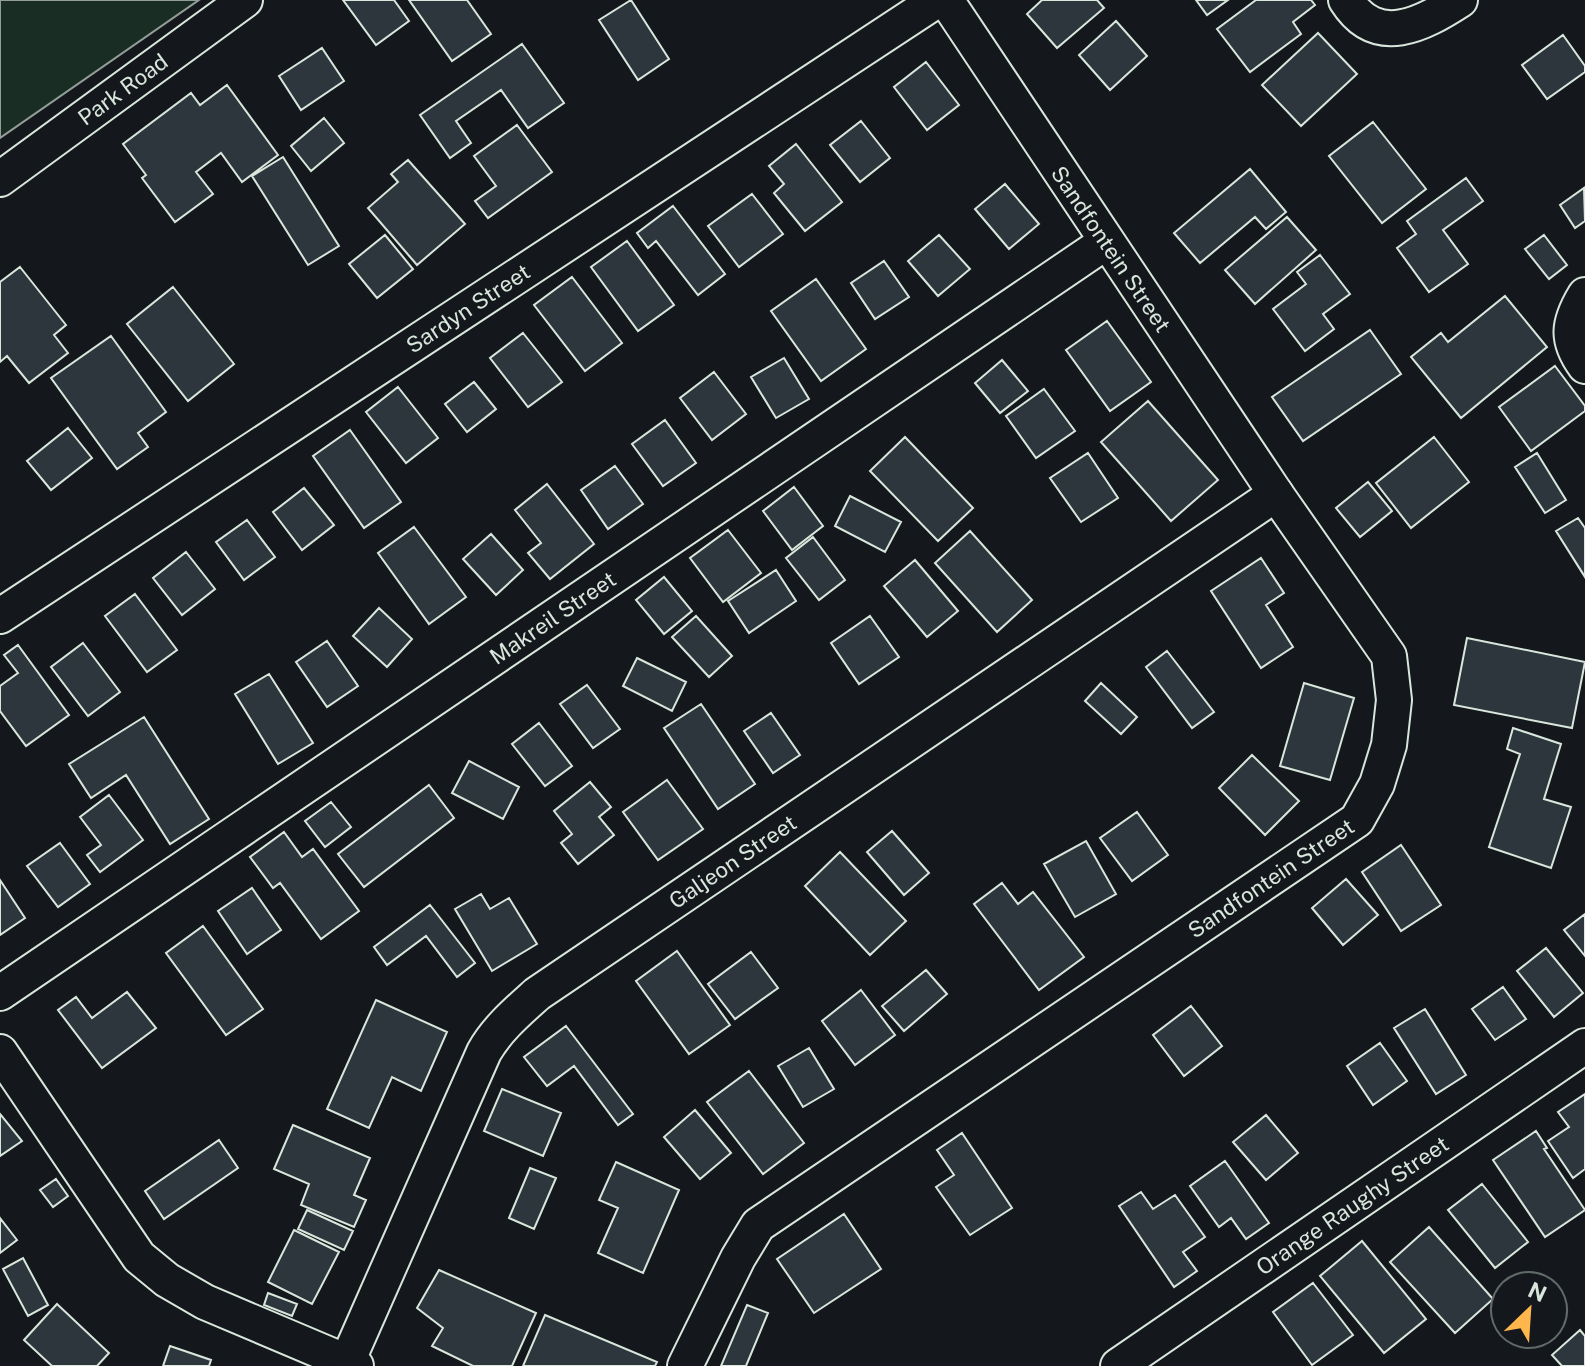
<svg xmlns="http://www.w3.org/2000/svg" width="1585" height="1366" viewBox="0 0 1585 1366" font-family="'Public Sans',sans-serif">
  <style>
    .green { fill: #1a2d24; stroke: #939e99; stroke-width: 2 }
    .building { fill: #2c363c; stroke: #d8e6dc; stroke-width: 2 }
    .lines { fill: none; stroke-linecap: round; stroke-linejoin: round }
    .minor-casing { stroke: #d8e6dc; stroke-width: 38 }
    .minor { stroke: #14181c; stroke-width: 34 }
    .labels { text-anchor: middle; stroke-width: 6; stroke-linejoin: round; paint-order: stroke }
    .street-label { font-size: 22px; fill: #d8e6dc; stroke: #14181c }
  </style>
  <rect width="100%" height="100%" fill="#14181c"/>
  <path class="green" d="M0,0H199L0,138Z"/>
  <path class="building" d="M343,0H394L409,21L376,45Z
    M409,0H467L491,34L452,61Z
    M631,0L669,59L638,80L599,20Z
    M1042,0H1097L1104,8L1057,48L1027,14Z
    M1196,0H1228L1207,15Z
    M1256,0H1311L1315,5L1293,22L1301,34L1250,72L1217,29Z
    M1116,21L1147,56L1110,90L1079,55Z
    M1318,33L1357,74L1301,126L1262,85Z
    M1563,35L1585,66V72L1547,99L1522,65Z
    M522,44L564,103L528,128L501,90L456,121L471,143L450,158L420,115Z
    M322,48L344,81L301,110L279,76Z
    M926,62L959,105L927,130L894,87Z
    M227,85L278,155L242,182L221,153L196,172L213,194L175,222L142,178L146,175L123,144L191,93L200,105Z
    M324,118L344,143L311,171L291,146Z
    M861,121L890,158L860,182L830,145Z
    M1373,122L1426,189L1382,223L1329,156Z
    M517,125L552,172L488,218L475,201L496,186L474,156Z
    M796,144L842,202L805,231L774,193L784,184L769,166Z
    M283,157L339,246L308,265L252,176Z
    M408,160L465,224L417,265L368,208L398,182L391,174Z
    M1250,169L1286,212L1266,229L1255,217L1200,263L1174,233Z
    M1466,178L1483,201L1443,230L1468,264L1429,292L1397,248L1416,234L1407,221Z
    M1005,184L1039,224L1009,249L975,209Z
    M1584,188L1585,221L1575,228L1560,205Z
    M752,194L783,234L739,267L708,226Z
    M673,206L725,274L698,295L656,241L648,248L637,233Z
    M1287,217L1316,250L1255,304L1225,270Z
    M385,235L413,269L377,298L349,264Z
    M939,235L970,269L938,296L908,261Z
    M1544,235L1567,265L1549,279L1525,249Z
    M627,241L674,305L638,331L591,267Z
    M1320,255L1350,294L1323,314L1334,329L1305,351L1273,309L1306,284L1297,272Z
    M884,261L909,297L875,319L851,283Z
    M20,267L66,325L54,335L68,353L29,383L7,356L0,362V282Z
    M572,277L622,343L585,371L534,305Z
    M816,279L866,349L821,381L771,311Z
    M173,287L234,364L188,401L127,324Z
    M1505,296L1547,347L1461,418L1411,357L1441,333L1448,342Z
    M1107,321L1151,382L1110,411L1066,350Z
    M1370,330L1401,374L1303,441L1272,397Z
    M523,333L562,382L528,407L490,358Z
    M111,336L166,412L138,433L148,447L117,469L51,378Z
    M784,358L809,399L776,418L751,377Z
    M1002,360L1028,391L1000,413L975,383Z
    M1555,366L1585,406V411L1531,451L1499,407Z
    M714,372L746,414L712,440L680,398Z
    M474,382L496,409L467,432L445,404Z
    M398,387L438,438L406,463L366,412Z
    M1044,389L1075,431L1036,458L1006,416Z
    M1148,401L1218,480L1171,521L1101,442Z
    M665,420L696,463L663,486L632,444Z
    M68,428L92,458L51,490L27,461Z
    M350,430L401,502L364,528L313,456Z
    M905,437L973,508L938,541L870,471Z
    M1434,437L1469,482L1411,528L1376,483Z
    M1088,453L1118,498L1081,522L1050,478Z
    M1537,453L1566,500L1545,513L1515,467Z
    M615,466L643,504L608,529L581,490Z
    M1368,482L1392,511L1360,537L1336,508Z
    M547,484L594,544L550,579L528,553L541,543L515,510Z
    M794,487L823,526L792,550L763,511Z
    M304,488L334,525L302,550L273,512Z
    M850,496L901,522L885,552L835,526Z
    M1578,518L1585,528V577L1556,531Z
    M247,520L275,557L244,580L216,542Z
    M414,527L466,597L429,624L378,553Z
    M728,530L761,573L723,602L690,558Z
    M970,531L1032,600L997,632L935,563Z
    M491,534L523,570L496,595L463,559Z
    M813,537L845,580L819,600L786,558Z
    M186,552L215,589L182,615L153,578Z
    M1261,558L1284,593L1266,605L1293,647L1261,668L1211,591Z
    M915,560L958,611L927,637L884,586Z
    M776,570L796,601L749,633L728,601Z
    M664,577L692,611L664,634L636,600Z
    M135,594L177,650L147,672L105,616Z
    M379,608L412,639L387,667L353,636Z
    M696,616L732,656L709,677L672,637Z
    M870,616L899,657L859,684L831,643Z
    M1467,638L1585,662L1572,728L1454,705Z
    M327,641L358,686L327,707L296,662Z
    M83,643L120,692L88,716L51,667Z
    M18,645L69,715L26,746L0,711V686L18,673L4,655Z
    M1167,651L1214,712L1192,728L1146,667Z
    M637,658L686,682L672,711L623,686Z
    M269,674L313,743L278,764L235,694Z
    M1101,683L1137,717L1121,734L1085,701Z
    M1304,683L1354,698L1330,780L1280,766Z
    M587,685L620,729L593,748L560,704Z
    M701,704L755,784L718,809L664,728Z
    M771,713L800,755L773,773L744,731Z
    M144,717L209,819L170,844L126,775L91,798L69,764Z
    M539,723L572,766L545,786L512,744Z
    M1513,728L1561,744L1544,799L1571,807L1551,868L1489,847L1520,754L1507,749Z
    M1252,755L1299,801L1265,835L1219,788Z
    M469,761L519,787L503,819L452,793Z
    M667,780L703,829L658,860L623,812Z
    M590,782L611,807L599,817L614,835L578,864L561,843L572,834L554,811Z
    M429,785L454,818L364,887L338,854Z
    M109,795L143,840L100,872L87,855L101,845L80,817Z
    M331,802L351,827L325,847L305,821Z
    M1137,812L1168,855L1132,881L1100,838Z
    M892,831L929,873L904,895L867,852Z
    M284,832L302,857L313,849L359,911L321,939L280,883L273,888L250,857Z
    M1086,841L1116,894L1075,917L1044,864Z
    M60,843L90,884L58,907L27,866Z
    M1401,845L1441,905L1401,931L1362,872Z
    M840,852L906,921L870,955L805,886Z
    M1346,879L1378,915L1343,945L1312,908Z
    M0,880L25,918L0,935Z
    M1002,883L1018,904L1033,892L1084,957L1039,990L974,904Z
    M252,888L281,930L247,954L218,911Z
    M481,894L490,909L509,898L537,944L492,971L455,909Z
    M430,905L475,963L457,977L426,936L387,965L374,947Z
    M1585,914V956L1564,930Z
    M203,926L263,1009L226,1035L166,953Z
    M1546,948L1583,993L1554,1017L1517,971Z
    M677,951L730,1025L689,1054L636,981Z
    M751,952L778,988L735,1019L708,984Z
    M926,970L947,994L904,1031L882,1006Z
    M1503,987L1526,1019L1495,1040L1472,1009Z
    M861,990L895,1035L855,1065L822,1021Z
    M127,992L156,1028L102,1068L58,1010L76,997L92,1018Z
    M376,1000L447,1032L421,1091L392,1077L369,1128L327,1109Z
    M1191,1006L1222,1046L1184,1076L1153,1035Z
    M1425,1009L1466,1075L1436,1094L1394,1028Z
    M566,1026L633,1114L618,1125L574,1066L547,1086L524,1057Z
    M1380,1043L1407,1081L1373,1105L1347,1066Z
    M809,1048L834,1089L803,1107L778,1066Z
    M749,1071L804,1143L763,1174L707,1102Z
    M502,1089L561,1113L543,1156L484,1131Z
    M1585,1094V1169L1573,1178L1548,1141L1569,1127L1558,1112Z
    M695,1110L731,1153L700,1179L664,1137Z
    M0,1114L22,1141L0,1156Z
    M1266,1115L1298,1153L1266,1180L1233,1142Z
    M293,1125L370,1158L354,1195L366,1200L354,1227L301,1205L309,1184L274,1169Z
    M1536,1131L1547,1148L1544,1149L1585,1210L1545,1237L1493,1160Z
    M962,1133L1012,1208L970,1235L936,1187L954,1175L937,1150Z
    M219,1140L238,1168L164,1219L145,1191Z
    M1225,1161L1269,1223L1246,1239L1231,1218L1219,1227L1190,1186Z
    M616,1162L679,1190L643,1273L598,1253L618,1208L599,1200Z
    M530,1168L556,1178L534,1229L509,1218Z
    M56,1179L68,1196L53,1207L40,1190Z
    M1482,1184L1528,1242L1495,1268L1448,1210Z
    M1141,1192L1153,1209L1175,1195L1205,1237L1183,1252L1197,1271L1174,1287L1119,1206Z
    M307,1210L353,1231L344,1250L298,1229Z
    M844,1214L881,1269L814,1313L777,1259Z
    M0,1218L17,1240L0,1253Z
    M1429,1227L1493,1299L1455,1333L1390,1262Z
    M294,1230L339,1252L312,1304L268,1282Z
    M1362,1241L1426,1319L1384,1353L1320,1276Z
    M23,1258L48,1305L28,1316L3,1269Z
    M439,1270L536,1313L512,1366H473L432,1346L443,1328L417,1308Z
    M1313,1283L1353,1335L1312,1365L1273,1312Z
    M268,1293L297,1304L292,1316L264,1305Z
    M57,1304L109,1353L97,1366H52L24,1340Z
    M747,1305L768,1313L746,1366H721Z
    M545,1315L657,1362L655,1366H523Z
    M1580,1330L1585,1336V1366H1562L1552,1355Z
    M170,1346L211,1360L209,1366H163Z"/>
  <g class="lines">
    <defs>
      <g id="minor">
        <path d="M1346,0C1377,49 1423,24 1460,0"/>
        <path id="s1" d="M0,179L245,0"/>
        <path d="M1585,295C1568,323 1566,340 1585,366"/>
        <path id="s2" d="M0,616L937,0"/>
        <path id="s3" d="M0,993L1106,242"/>
        <path d="M0,1052L139,1257L167,1280L205,1302L356,1366"/>
        <path id="s4" d="M347,1362L484,1052C497,1029 517,1012 537,994L1276,494"/>
        <path id="s5" d="M685,1366L738,1258L758,1225L1357,820L1377,784L1389,745L1394,700L1389,656L1276,494L946,0"/>
        <path id="s6" d="M1118,1366L1585,1046"/>
      </g>
    </defs>
    <use href="#minor" class="minor-casing"/>
    <use href="#minor" class="minor"/>
  </g>
  <g class="labels">
    <g class="street-label">
      <text dy="8" stroke="none"><textPath href="#s1" startOffset="152">Park Road</textPath></text>
      <text transform="translate(1111 249) rotate(56)" y="8">Sandfontein Street</text>
      <text dy="8" stroke="none"><textPath href="#s2" startOffset="560">Sardyn Street</textPath></text>
      <text dy="8" stroke="none"><textPath href="#s3" startOffset="668">Makreil Street</textPath></text>
      <text dy="8" stroke="none"><textPath href="#s4" startOffset="654">Galjeon Street</textPath></text>
      <text dy="8" stroke="none"><textPath href="#s5" startOffset="778">Sandfontein Street</textPath></text>
      <text dy="8" stroke="none"><textPath href="#s6" startOffset="284">Orange Raughy Street</textPath></text>
    </g>
  </g>
  <g transform="translate(1529 1310) rotate(25)"><circle r="38" fill="#14181c" stroke="#626a69" stroke-width="2"/>
  <path d="M0-6L14 30L0 20L-14 30Z" fill="#ffb74d"/>
  <text y="-12" font-size="22" font-weight="bold" text-anchor="middle" fill="#d8e6dc">N</text>
  </g>
</svg>
